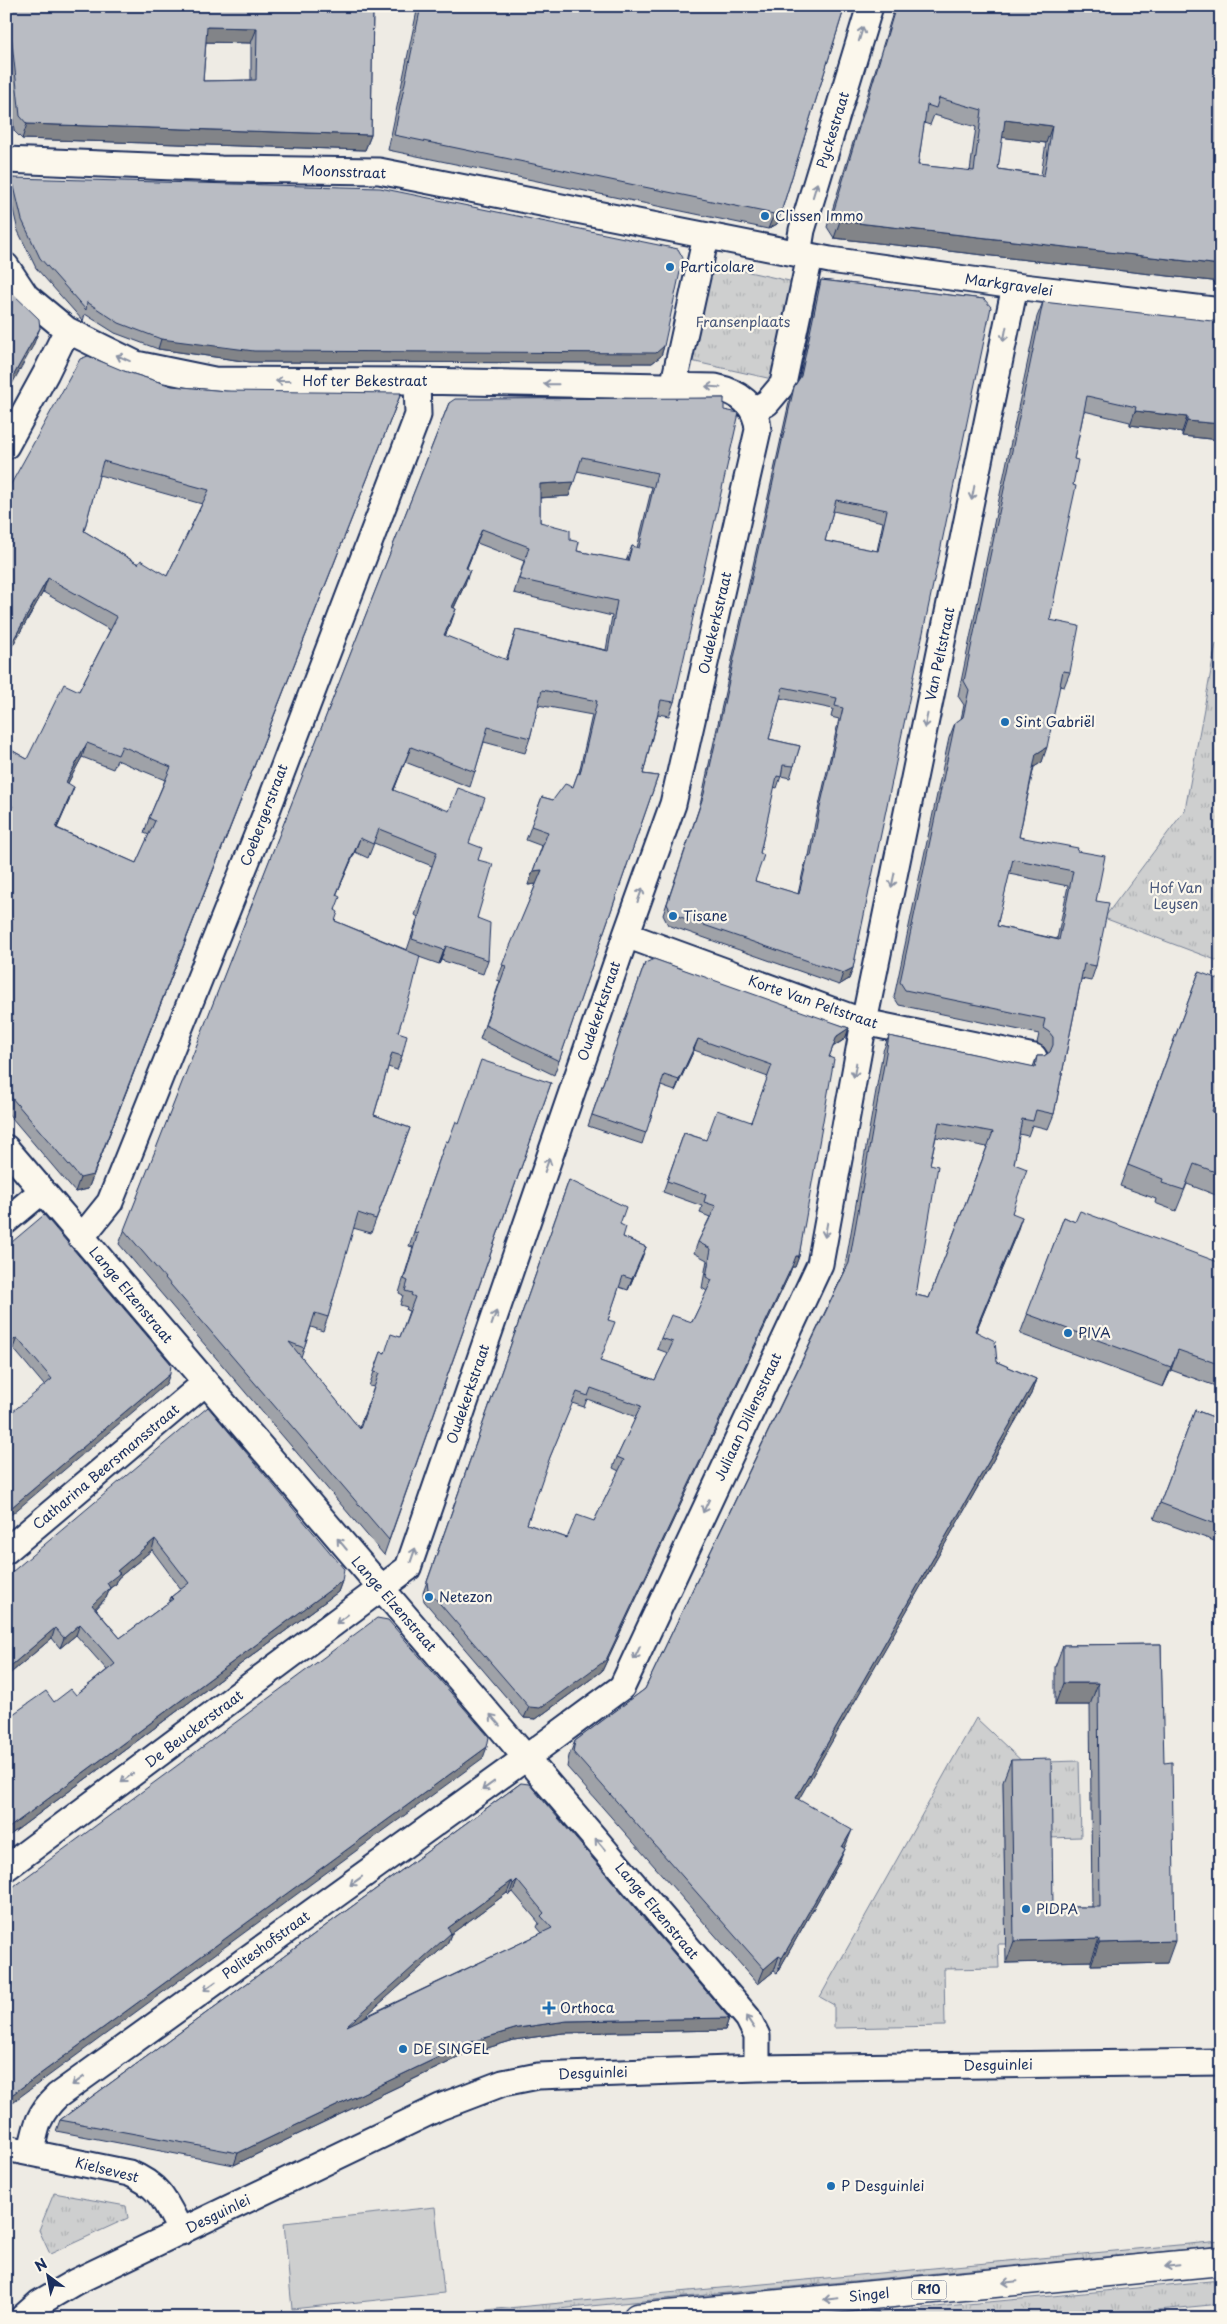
<svg xmlns="http://www.w3.org/2000/svg" width="1227" height="2324" viewBox="0 0 1227 2324" font-family="'Playpen Sans',sans-serif">
  <style>
    .grass { fill: url(#grass-tufts); stroke: #747f96 }
    .garden { fill: #cecfcf; stroke: #747f96 }
    .lines { fill: none; stroke-linecap: round; stroke-linejoin: round }
    .street-casing { stroke: #1b2f5e; stroke-width: 29 }
    .primary-casing { stroke: #1b2f5e; stroke-width: 31 }
    .street { stroke: #fbf7ec; stroke-width: 25 }
    .primary { stroke: #fbf7ec; stroke-width: 28 }
    .wall { fill: #9fa2a8; stroke: #1b2f5e; fill-rule: evenodd }
    .shaded-wall { fill: #828488; stroke: #1b2f5e }
    .building { fill: #b9bcc3; stroke: #1b2f5e; fill-rule: evenodd }
    .oneway { stroke: #8b93a5 }
    .poi-dot { fill: #1f6fb2; stroke: #fbf7ec; stroke-width: 2 }
    .labels { text-anchor: middle; stroke-width: 4.5; stroke-linejoin: round; paint-order: stroke }
    .shield { fill: #fbf7ec; stroke: #5e6b89; stroke-width: 1 }
    .shield-label { font-size: 12px; font-weight: bold; fill: #1b2f5e }
    .street-label { font-size: 14px; fill: #1b2f5e; stroke: #fbf7ec }
    .poi-label { font-size: 14px; fill: #1b2f5e; stroke: #fbf7ec; text-anchor: start }
    .park-label { font-size: 14px; fill: #48577a; stroke: #fbf7ec }
  </style>
  <defs>
    <pattern id="grass-tufts" width="24" height="20" patternUnits="userSpaceOnUse" patternTransform="scale(1.25)"><rect width="24" height="20" fill="#cecfcf"/><path d="M3 7l-1-3M5 7V3M7 7l1-3M15 17l-1-3M17 17v-4M19 17l1-3" fill="none" stroke="#b0b2b4"/></pattern>
  </defs>
  <rect width="100%" height="100%" fill="#eeebe4"/>
  <filter id="ink" filterUnits="userSpaceOnUse"><feTurbulence type="fractalNoise" baseFrequency=".02" numOctaves="2"/><feDisplacementMap in="SourceGraphic" scale="10" xChannelSelector="R" yChannelSelector="G"/><feConvolveMatrix kernelMatrix="1 2 1 2 8 2 1 2 1" color-interpolation-filters="sRGB"/></filter>
  <g filter="url(#ink)">
    <path class="grass" d="M713,264L794,282L772,379L691,361Z
      M1216,644H1221V962L1104,918L1185,810Z
      M976,1718L1043,1781L1003,1782L1006,1944H998L999,1968L944,1969L945,2026L834,2028V2005L820,1997Z
      M1079,1761L1081,1837L1048,1838L1046,1762Z
      M54,2193L126,2206L128,2218L50,2254L39,2230Z
      M1221,2241V2246L464,2318H401Z
      M1221,2280V2304L1076,2318H820Z"/>
    <path class="garden" d="M435,2207L444,2293L292,2309L284,2223Z"/>
    <g class="lines">
      <defs>
        <path id="street" d="M6,160L221,169L379,171L830,260L1015,286L1221,311
          M798,254L802,230L870,6
          M6,266L26,296L67,330L136,364L214,380L417,381L715,387C739,392 757,405 758,430L673,804L626,935L408,1568L6,1868
          M673,387L706,236
          M753,410L767,403L783,384L810,256
          M6,446L46,373L67,330
          M626,935L864,1022L1034,1057
          M6,1148L748,2018L757,2036V2068
          M6,1221L42,1191
          M81,1238L110,1202L268,808L418,415L417,381
          M6,1551L205,1383
          M6,2148L129,2173C161,2186 166,2203 181,2232
          M31,2152C36,2127 38,2114 57,2096L527,1757L622,1687L820,1264L864,1022L1015,286
          M22,2318L39,2303L75,2282L440,2107L503,2083L538,2076L757,2068L1221,2062"/>
        <path id="primary" d="M637,2318L1221,2261"/>
      </defs>
      <use href="#street" class="street-casing"/>
      <use href="#primary" class="primary-casing"/>
      <use href="#street" class="street"/>
      <use href="#primary" class="primary"/>
    </g>
    <path class="wall" d="M6,6H373L371,135L365,150L22,139L14,131L6,53ZM206,42L251,43V80L203,81Z
      M418,6H845L782,209L777,224L768,229L388,150Z
      M895,6H1221V282L834,238L827,227ZM934,115L976,127L970,171L918,165L924,123L930,125ZM1002,137L1046,143L1041,175L998,169Z
      M12,178L664,346L661,356L652,363L250,362L158,349L115,333L85,314L83,321L36,268L18,231L8,188Z
      M821,280L984,299L853,968L849,979L839,985L668,925L663,915L700,805L790,398L794,387L799,380L817,291ZM833,511L883,522L877,551L825,541ZM780,698L833,709L831,717L839,719L815,823L809,856L804,867L798,894L755,881L760,853L774,787L777,788L781,776L790,778L800,746L769,739Z
      M1043,302L1221,440L1182,436V432L1130,425V422L1084,411L1074,459L1073,485L1056,578L1050,620L1070,672L1064,687L1059,686L1042,762L1034,767L1019,837L1077,851L1096,901V966L1091,981L1081,979L1054,1114L1048,1129L1032,1125L1028,1136L1019,1134L1014,1164L1012,1213L1017,1232L976,1331L997,1362L1036,1379L1031,1394L798,1800L846,1845L844,1848L839,1863L777,1973L774,1971L758,1984L567,1767L569,1756L575,1741L645,1689L844,1272L883,1051L889,1036L1033,1067L1037,1056H1044L1048,1053L1044,1047L1037,1043L1039,1034L899,1005L894,997L949,738L955,723L961,719L964,705L958,696L1037,317ZM1009,874L1068,886L1057,939L997,926ZM936,1137L987,1147L929,1298L916,1295L930,1164Z
      M124,371L172,386L395,407L88,1189L75,1192L6,1111V747L27,759L79,691L110,630L43,592L6,657ZM99,475L202,504L167,576L138,564L84,531ZM82,757L113,769L117,760L165,780L149,818L144,833L149,835L136,863L57,828L69,801L68,783Z
      M724,398L674,702L669,716L658,714L643,774L658,776L554,1075L480,1039L500,981L497,980L536,884L528,885L542,846L526,840L542,797L553,800L573,787L578,773H579L592,715L538,705L530,738L525,753L484,742L470,787L405,762L394,790L469,843L478,860L477,918L488,960L483,974L441,960L439,964L419,957L398,1032L402,1056L397,1070L388,1067L374,1115L410,1128L371,1233L353,1228L328,1317L323,1331L311,1327L301,1357L359,1428L374,1387L369,1386L381,1352L384,1353L400,1337L409,1311L406,1310L407,1307L400,1305L403,1295L399,1293L413,1247L409,1246L446,1141L448,1142L459,1123L551,1083L384,1555L119,1244L449,403ZM577,471L652,487L637,548L632,546L626,561L577,551L570,540L540,522V498L569,496ZM477,543L524,561L514,593L612,616L606,650L516,630L506,660L445,636L451,623L454,608L465,584L467,568ZM374,843L432,866L415,915L418,917L407,950L335,921L336,895L355,852L368,858Z
      M645,963L849,1028L845,1039L833,1047L829,1057L799,1256L795,1267H792L789,1275L602,1671L536,1719L524,1718L424,1601L423,1593L569,1180L620,1224L623,1237L646,1247L628,1290L619,1287L608,1320L600,1361L655,1380L668,1353L657,1349L661,1338L692,1322L707,1291L702,1288L707,1260L694,1253L698,1242L710,1217L700,1213L702,1206L663,1192L684,1133L706,1140L751,1122L768,1077L694,1050L675,1091L661,1086L642,1144L588,1126ZM587,1399L636,1417L617,1457L613,1468L619,1471L594,1521L567,1538L527,1524L547,1464L572,1403L584,1407Z
      M1199,972L1212,1111L1221,1114V1197L1187,1184L1176,1211L1155,1203L1156,1199L1120,1186Z
      M1064,1217L1075,1222L1218,1262L1221,1256V1388L1171,1370L1163,1387L1020,1334Z
      M6,1247L166,1384L44,1385L13,1348L8,1352L6,1351Z
      M208,1407L342,1581L338,1592L6,1838V1719L54,1702L76,1695L107,1670L76,1635L60,1648L52,1638L6,1677ZM152,1550L181,1589L171,1597L169,1602L120,1638L96,1609L106,1598L110,1588L116,1584L118,1578Z
      M1195,1410L1221,1420V1532L1217,1542L1154,1519Z
      M1161,1644L1167,1963L1091,1965V1961L1006,1963L1003,1781L1011,1760L1053,1907H1092L1090,1705H1055V1667L1063,1645Z
      M521,1783L729,2018L725,2030L563,2033L514,2040L464,2055L234,2165L56,2131L60,2120ZM513,1892L539,1923L537,1927L542,1933L364,2017L447,1944L451,1934L507,1893L509,1895Z"/>
    <path class="shaded-wall" d="M207,27L257,28L251,43L201,42Z
      M1005,120L1052,126L1046,143L999,137Z
      M27,124L371,135L365,150L22,139Z
      M782,209L777,224L768,229L774,214Z
      M840,221L1221,265V282L834,238Z
      M40,328L33,346L6,395V389Z
      M161,339L664,346L661,356L652,363L250,362L158,349Z
      M401,393L88,1189L75,1192L80,1178Z
      M1135,411L1187,417L1182,432L1130,425Z
      M1187,421L1221,424V440L1182,436Z
      M574,482L569,496L535,498L540,484Z
      M482,529L477,543L461,582L466,568Z
      M470,570L465,584L447,622L452,607Z
      M48,578L43,592L6,657V653Z
      M456,609L451,623L439,649L444,635Z
      M87,743L82,757L61,796L66,782Z
      M411,747L405,762L388,804L393,790Z
      M1047,747L1042,762L1031,769L1036,754Z
      M74,787L69,801L51,842L56,828Z
      M360,838L355,852L330,909L336,895Z
      M542,870L537,884L528,885L533,871Z
      M446,946L441,960L439,964L444,950Z
      M853,968L849,979L839,985L843,973Z
      M849,1028L845,1039L832,1047L837,1036Z
      M698,1039L694,1050L675,1091L679,1080Z
      M1022,1217L1017,1232L970,1346L975,1331Z
      M646,1247L642,1258L628,1290L632,1279Z
      M796,1256H799L795,1267H792L789,1275L602,1671L536,1719L524,1718L529,1707Z
      M17,1338L13,1348L8,1352L12,1341Z
      M10,1340L6,1350V1343Z
      M1178,1350L1171,1370L1163,1387L1171,1367Z
      M170,1374L166,1384L6,1519V1512Z
      M1036,1379L1031,1394L791,1813L796,1798Z
      M155,1539L152,1550L118,1578L116,1584L110,1588L106,1598L88,1615L92,1605L107,1583L117,1571Z
      M342,1581L338,1592L6,1838V1830Z
      M80,1624L76,1635L60,1648L64,1638Z
      M55,1628L52,1638L6,1677V1670Z
      M1063,1683H1098L1090,1705H1055Z
      M487,1747L483,1758L6,2107V2099Z
      M852,1830L846,1845L836,1862L842,1847Z
      M845,1849L839,1863L777,1973L782,1958Z
      M517,1880L513,1892L509,1895L513,1884Z
      M512,1881L507,1893L451,1934L447,1944L342,2037L346,2025L448,1928Z
      M1099,1939L1091,1961L1006,1963L1014,1941Z
      M1175,1941L1167,1963L1091,1965L1099,1943Z
      M779,1956L774,1971L758,1984L764,1969Z
      M729,2018L725,2030L563,2033L514,2040L464,2055L234,2165L238,2153L468,2043L518,2028L567,2021Z"/>
    <path class="building" d="M8,6H373L371,135L27,124L20,116ZM207,27L257,28L256,80L203,81Z
      M421,6H845L782,209L774,214L394,135Z
      M896,6H1221V265L840,221L834,210ZM939,98L982,110L974,171L918,165L927,105L936,108ZM1005,120L1052,126L1044,176L998,169Z
      M12,178L380,188L678,249L683,258L664,346L656,353L254,351L161,339L119,323L87,302L86,310L40,258L22,220Z
      M821,280L984,299L991,307L853,968L843,973L672,914L667,904L704,794L794,387L801,376ZM836,500L887,510L878,551L825,541ZM783,687L837,698L835,706L843,708L819,812L811,856H808L799,894L755,881L764,855L760,853L777,776L781,777L783,765L794,766L800,746L769,739Z
      M6,286L10,291L39,319L40,328L6,389Z
      M1043,302L1221,322V424L1187,421V417L1135,411L1136,407L1087,396L1074,459L1078,460L1073,485L1076,486L1056,578L1058,579L1050,620L1079,626L1070,672L1063,671L1047,747L1036,754L1019,837L1078,848L1077,851L1105,856L1096,901L1109,903L1096,966L1084,964L1054,1114L1036,1110L1033,1121L1022,1119L1014,1164L1027,1169L1012,1213L1022,1217L975,1331L995,1341L997,1362L1036,1379L796,1798L852,1830L842,1847L845,1849L782,1958L779,1956L764,1969L573,1752L575,1741L645,1689L849,1263L889,1036L1035,1067L1037,1056H1044L1050,1052L1053,1045V1037L1049,1032L1043,1028L1045,1019L905,990L900,982L955,723L963,717L969,690L964,681ZM1013,859L1073,871L1059,940L997,926ZM939,1122L993,1132L929,1298L916,1295L938,1166L930,1164Z
      M88,356L124,371L172,386L226,391L401,393L93,1175L80,1178L6,1091V818L13,806L6,802V747L27,759L64,684L79,691L117,617L48,578L6,653V493L80,359ZM103,461L209,490L167,576L141,560L138,564L84,531ZM87,743L118,755L122,746L171,767L149,818L155,821L136,863L56,828L74,787L66,782Z
      M724,398V410L739,413L674,702L661,700L643,774L658,776L559,1061L485,1025L506,966L502,965L542,870L533,871L548,832L531,826L542,797L553,800L565,784L573,787L578,773L580,774L597,701L542,690L530,738L488,727L475,772L411,747L393,790L449,811L458,788L485,798L469,843L482,848L478,860L493,864L477,918L490,923L488,960L446,946L444,950L412,939L423,902L420,901L437,852L379,829L373,844L360,838L336,895L340,897L335,910L338,912L335,921L420,956L412,989L398,1032L407,1035L402,1056L392,1053L374,1115L410,1128L376,1219L358,1213L328,1317L315,1313L304,1348L289,1342L360,1429L379,1373L374,1372L381,1352L385,1353L391,1334L400,1337L415,1297L411,1295L412,1293L405,1291L408,1281L404,1279L418,1233L414,1232L446,1141L448,1142L456,1121L459,1123L481,1060L551,1083L389,1540L124,1230L449,403L455,399ZM582,457L657,473L639,548L632,546L628,561L577,551L579,542L570,540V530L540,522V484L574,482ZM482,529L529,547L519,579L617,601L608,651L516,630L507,660L444,635L456,609L452,607L470,570L466,568Z
      M654,959L849,1028L837,1036L829,1057L834,1059L799,1256H796L793,1264L606,1660L540,1708L529,1707L428,1590L427,1582L569,1180L626,1207L620,1224L626,1227L623,1237L646,1247L632,1279L623,1276L608,1320L615,1322L600,1361L655,1380L673,1342L661,1338L671,1315L692,1322L712,1280L706,1277L711,1249L698,1242L716,1206L704,1202L706,1195L667,1181L684,1133L706,1140L717,1110L751,1122L772,1065L698,1039L679,1080L664,1075L646,1133L592,1115L645,963ZM591,1388L641,1406L617,1457L624,1460L594,1521L577,1515L567,1538L527,1524L550,1457L577,1392L588,1396Z
      M1199,972L1221,980V1087L1212,1111L1221,1114V1174L1194,1164L1184,1190L1162,1183L1163,1179L1128,1165Z
      M6,1170L8,1172L6,1182Z
      M1080,1211L1218,1262L1221,1256V1365L1178,1350L1171,1367L1027,1314L1064,1217L1075,1222Z
      M44,1215L171,1364L170,1374L6,1512V1417L52,1379L17,1338L12,1341L10,1340L6,1343V1247Z
      M208,1407L344,1569L342,1581L6,1830V1719L46,1691L54,1702L71,1689L76,1695L115,1664L80,1624L64,1638L55,1628L6,1670V1577ZM155,1539L189,1583L171,1597L173,1599L120,1638L92,1605L110,1588L107,1583L120,1573L117,1571Z
      M1195,1410L1221,1420V1526L1160,1503Z
      M377,1618L388,1620L489,1737L487,1747L6,2099V1892Z
      M1161,1644L1164,1763L1172,1762L1175,1941L1099,1943V1939L1014,1941L1011,1760L1051,1759L1053,1907H1100L1098,1683H1063V1645Z
      M521,1783L529,1784L729,2018L567,2021L518,2028L468,2043L238,2153L60,2120ZM517,1880L544,1913L541,1916L552,1928L347,2026L451,1933L448,1928L512,1881L513,1884Z"/>
    <defs><path id="oneway-shaft" d="M-6 0H5M1.5-3L5.5 0L1.5 3" fill="none" stroke-width="1.6" stroke-linecap="round" stroke-linejoin="round" transform="scale(1.25)"/></defs>
    <g class="oneway">
      <use href="#oneway-shaft" transform="translate(861 34) rotate(-73)"/>
      <use href="#oneway-shaft" transform="translate(815 190) rotate(-73)"/>
      <use href="#oneway-shaft" transform="translate(1005 334) rotate(101)"/>
      <use href="#oneway-shaft" transform="translate(123 358) rotate(-156)"/>
      <use href="#oneway-shaft" transform="translate(283 381) rotate(-180)"/>
      <use href="#oneway-shaft" transform="translate(551 384) rotate(-179)"/>
      <use href="#oneway-shaft" transform="translate(713 387) rotate(-176)"/>
      <use href="#oneway-shaft" transform="translate(973 493) rotate(101)"/>
      <use href="#oneway-shaft" transform="translate(926 721) rotate(102)"/>
      <use href="#oneway-shaft" transform="translate(893 880) rotate(102)"/>
      <use href="#oneway-shaft" transform="translate(640 895) rotate(-70)"/>
      <use href="#oneway-shaft" transform="translate(855 1070) rotate(100)"/>
      <use href="#oneway-shaft" transform="translate(547 1165) rotate(-71)"/>
      <use href="#oneway-shaft" transform="translate(826 1230) rotate(100)"/>
      <use href="#oneway-shaft" transform="translate(494 1318) rotate(-71)"/>
      <use href="#oneway-shaft" transform="translate(706 1506) rotate(115)"/>
      <use href="#oneway-shaft" transform="translate(342 1544) rotate(-130)"/>
      <use href="#oneway-shaft" transform="translate(413 1555) rotate(-71)"/>
      <use href="#oneway-shaft" transform="translate(342 1619) rotate(143)"/>
      <use href="#oneway-shaft" transform="translate(637 1653) rotate(115)"/>
      <use href="#oneway-shaft" transform="translate(495 1720) rotate(-131)"/>
      <use href="#oneway-shaft" transform="translate(127 1778) rotate(143)"/>
      <use href="#oneway-shaft" transform="translate(488 1786) rotate(144)"/>
      <use href="#oneway-shaft" transform="translate(600 1844) rotate(-130)"/>
      <use href="#oneway-shaft" transform="translate(356 1881) rotate(144)"/>
      <use href="#oneway-shaft" transform="translate(210 1986) rotate(144)"/>
      <use href="#oneway-shaft" transform="translate(750 2022) rotate(-124)"/>
      <use href="#oneway-shaft" transform="translate(78 2081) rotate(144)"/>
      <use href="#oneway-shaft" transform="translate(1172 2266) rotate(174)"/>
      <use href="#oneway-shaft" transform="translate(1010 2282) rotate(174)"/>
      <use href="#oneway-shaft" transform="translate(831 2299) rotate(174)"/>
    </g>
  </g>
  <g class="poi-dot">
    <circle cx="765" cy="216" r="5"/>
    <circle cx="670" cy="267" r="5"/>
    <circle cx="1005" cy="722" r="5"/>
    <circle cx="673" cy="916" r="5"/>
    <circle cx="1068" cy="1333" r="5"/>
    <circle cx="429" cy="1597" r="5"/>
    <circle cx="1026" cy="1909" r="5"/>
    <path d="M546.5 2000.5h5v5h5v5h-5v5h-5v-5h-5v-5h5z"/>
    <circle cx="403" cy="2049" r="5"/>
    <circle cx="831" cy="2186" r="5"/>
  </g>
  <g class="labels">
    <rect class="shield" x="911.5" y="2280.5" width="35" height="19" rx="4"/>
    <g class="shield-label">
      <text x="929" y="2294">R10</text>
    </g>
    <g class="street-label">
      <text transform="translate(833 130) rotate(-73)" y="5">Pyckestraat</text>
      <text transform="translate(344 172) rotate(2)" y="5">Moonsstraat</text>
      <text transform="translate(1009 285) rotate(8)" y="5">Markgravelei</text>
      <text x="365" y="386">Hof ter Bekestraat</text>
      <text transform="translate(715 623) rotate(-77)" y="5">Oudekerkstraat</text>
      <text transform="translate(940 654) rotate(-78)" y="5">Van Peltstraat</text>
      <text transform="translate(264 815) rotate(-69)" y="5">Coebergerstraat</text>
      <text transform="translate(813 1002) rotate(19)" y="5">Korte Van Peltstraat</text>
      <text transform="translate(599 1011) rotate(-71)" y="5">Oudekerkstraat</text>
      <text transform="translate(131 1295) rotate(50)" y="5">Lange Elzenstraat</text>
      <text transform="translate(468 1394) rotate(-71)" y="5">Oudekerkstraat</text>
      <text transform="translate(748 1417) rotate(-65)" y="5">Juliaan Dillensstraat</text>
      <text transform="translate(106 1467) rotate(-40)" y="5">Catharina Beersmansstraat</text>
      <text transform="translate(394 1604) rotate(49)" y="5">Lange Elzenstraat</text>
      <text transform="translate(194 1729) rotate(-37)" y="5">De Beuckerstraat</text>
      <text transform="translate(657 1911) rotate(50)" y="5">Lange Elzenstraat</text>
      <text transform="translate(266 1945) rotate(-36)" y="5">Politeshofstraat</text>
      <text transform="translate(998 2065) rotate(-1)" y="5">Desguinlei</text>
      <text transform="translate(593 2073) rotate(-2)" y="5">Desguinlei</text>
      <text transform="translate(107 2170) rotate(14)" y="5">Kielsevest</text>
      <text transform="translate(218 2214) rotate(-26)" y="5">Desguinlei</text>
      <text transform="translate(869 2295) rotate(-6)" y="5">Singel</text>
    </g>
    <g class="poi-label">
      <text x="775" y="221">Clissen Immo</text>
      <text x="680" y="272">Particolare</text>
      <text x="1015" y="727">Sint Gabriël</text>
      <text x="683" y="921">Tisane</text>
      <text x="1078" y="1338">PIVA</text>
      <text x="439" y="1602">Netezon</text>
      <text x="1036" y="1914">PIDPA</text>
      <text x="560" y="2013">Orthoca</text>
      <text x="413" y="2054">DE SINGEL</text>
      <text x="841" y="2191">P Desguinlei</text>
    </g>
    <g class="park-label">
      <text x="743" y="327">Fransenplaats</text>
      <text x="1176" y="893">Hof Van<tspan x="1176" dy="16">Leysen</tspan></text>
    </g>
  </g>
  <rect width="1227" height="2324" fill="none" stroke="#fbf7ec" stroke-width="25"/>
  <rect x="12" y="12" width="1202" height="2299" fill="none" stroke="#1b2f5e" stroke-width="2" filter="url(#ink)"/>
  <g transform="translate(48 2276) rotate(328)" stroke="#fbf7ec" stroke-width="4" paint-order="stroke">
  <path d="M0-4L9 19L0 12L-9 19Z" fill="#1b2f5e"/>
  <text y="-8" font-size="14" font-weight="bold" text-anchor="middle" fill="#1b2f5e">N</text>
  </g>
</svg>
